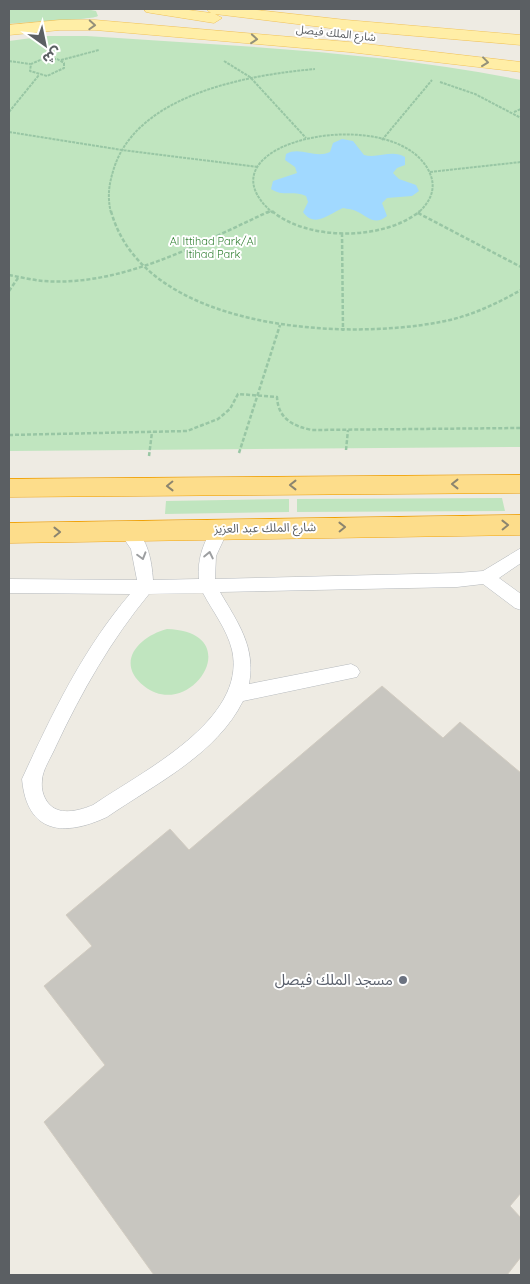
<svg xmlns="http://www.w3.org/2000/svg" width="530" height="1284" viewBox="0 0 530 1284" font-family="Quicksand,'Noto Sans Arabic',sans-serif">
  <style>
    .green { fill: #c0e5bf }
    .water { fill: #a1d9ff }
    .building { fill: #c8c6c0; stroke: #d2ccc1 }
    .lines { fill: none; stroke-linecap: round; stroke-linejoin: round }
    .lane-casing { stroke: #b5b9bd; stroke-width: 1 }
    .primary-casing { stroke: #f1c258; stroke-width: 1 }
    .highway-casing { stroke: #f09f00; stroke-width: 1 }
    .path-far1 { stroke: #98c6a4; stroke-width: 2; stroke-dasharray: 3 1; stroke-linecap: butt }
    .path { stroke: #98c6a4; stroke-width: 2.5; stroke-dasharray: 4 2; stroke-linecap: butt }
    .lane { fill: #fff; fill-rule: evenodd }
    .primary { fill: #ffeea6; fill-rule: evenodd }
    .highway { fill: #fddd8b; fill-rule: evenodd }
    .oneway { stroke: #94917a }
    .oneway2 { stroke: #8c856f }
    .oneway3 { stroke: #9d9fa1 }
    .worship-dot { fill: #6b7280; stroke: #fff; stroke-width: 2 }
    .labels { text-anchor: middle; stroke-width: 4; stroke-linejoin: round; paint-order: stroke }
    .far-street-label { font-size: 11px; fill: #5b5f63; stroke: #fff }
    .far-park-label { font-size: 11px; fill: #348235; stroke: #fff }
    .street-label { font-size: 12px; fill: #5b5f63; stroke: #fff }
    .near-worship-label { font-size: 15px; fill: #5b616d; stroke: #fff; text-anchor: end }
  </style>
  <rect width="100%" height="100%" fill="#eeebe3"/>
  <path class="green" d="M9,9H86L96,11L98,16C93,20 23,22 9,24Z
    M47,36H87C232,46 378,51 521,80V447L9,451V41Z
    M502,498L505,511L297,512V499Z
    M289,499V512L165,514L166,501Z
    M167,629C250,632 190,723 144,686C114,662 140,636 167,629Z"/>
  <path class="water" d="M342,139L353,141L364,155C378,159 392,149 405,157V165L397,168L393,173L399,179L416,185L419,191L412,196L387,198L382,203L387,216C375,226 368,217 358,212C353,209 348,209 343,208C330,213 315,229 303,212L308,202L306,196C294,190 282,197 271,189L273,181L297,173L295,167L285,160L286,154C300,146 315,159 330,152L333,143Z"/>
  <path class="building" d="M382,686L443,738L460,722L521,773V1193L510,1206L521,1218V1257L507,1275H154L44,1122L105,1065L44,986L92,946L66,915L170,829L189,850Z"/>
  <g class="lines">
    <defs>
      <path id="lane" d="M221,522L227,524L229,528L216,556L215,579L457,573L483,571L521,548V563L499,578L521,594V610L515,608L483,584L457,587L220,592C238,623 256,647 249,684L351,664L357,667L360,672L357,677L243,701C216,755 155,784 107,817C64,837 27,834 22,779C52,714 83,649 130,594L9,593V579L137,580L131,549L118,530L120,526L126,524C147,531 152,561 153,580L199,579C197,558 204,541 215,524ZM203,593C213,612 227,629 232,650C248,720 141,772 93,805C81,810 61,816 50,805C44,799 41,790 42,781C42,770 52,756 56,746C82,691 111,640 149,594Z"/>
      <path id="primary" d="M144,9H181L211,13L206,9H248L346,20L521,35V45L346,30L215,14L222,18L214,23L151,13L146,12Z
        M60,20H95L349,42L521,62V72L349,52L95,30H60L9,35V25Z"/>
      <path id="highway" d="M521,475V493L9,497V479Z
        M521,515V535L9,543V523Z"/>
    </defs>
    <use href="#lane" class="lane-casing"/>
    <use href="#primary" class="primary-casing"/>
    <use href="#highway" class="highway-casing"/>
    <path class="path-far1" d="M45,58L57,59L64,63V68L47,76L30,71L31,64Z
      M61,60L99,50
      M9,61L30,64
      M224,61L250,77L306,138
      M440,82L475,94L521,118
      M9,112L39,75
      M514,112L521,109
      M9,132L122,150L258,167
      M382,140L432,80
      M430,172L521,162
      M111,213C107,196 109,184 114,168C138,94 248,75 315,69
      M267,213L271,211
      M273,213C188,141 403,98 431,176C436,191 429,203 418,213"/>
    <path class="path" d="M111,211C143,330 342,341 440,322C469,317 496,304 521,290
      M272,211C307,241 384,241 420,211
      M418,213L521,267
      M342,233L343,331
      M9,275C20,277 32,280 43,281C123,287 200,243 270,211
      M9,291L18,278
      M9,435L187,431L218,419L230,409L238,394L277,397C278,418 292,426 312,430L521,428
      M346,450L348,430
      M239,453L280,325
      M149,456L152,432"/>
    <use href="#lane" class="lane"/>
    <use href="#primary" class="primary"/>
    <use href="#highway" class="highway"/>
  </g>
  <defs><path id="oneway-chevron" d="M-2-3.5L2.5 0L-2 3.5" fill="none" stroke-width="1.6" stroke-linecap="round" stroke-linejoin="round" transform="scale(1.25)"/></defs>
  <g class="oneway">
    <use href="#oneway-chevron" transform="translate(92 25) rotate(3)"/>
    <use href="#oneway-chevron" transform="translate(254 39) rotate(5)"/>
    <use href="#oneway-chevron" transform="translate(485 62) rotate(7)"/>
  </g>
  <g class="oneway2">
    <use href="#oneway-chevron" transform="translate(455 484) rotate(180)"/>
    <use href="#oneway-chevron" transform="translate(293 485) rotate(180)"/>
    <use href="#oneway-chevron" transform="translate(170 486) rotate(179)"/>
    <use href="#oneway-chevron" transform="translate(505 525) rotate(-1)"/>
    <use href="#oneway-chevron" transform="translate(342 527) rotate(-1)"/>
    <use href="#oneway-chevron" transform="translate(57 532) rotate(-1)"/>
  </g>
  <g class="oneway3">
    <use href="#oneway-chevron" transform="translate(209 555) rotate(-78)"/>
    <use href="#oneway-chevron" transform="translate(142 556) rotate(74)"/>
  </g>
  <circle class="worship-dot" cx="403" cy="980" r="5"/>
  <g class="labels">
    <g class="far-street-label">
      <text transform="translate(336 33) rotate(6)" y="4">شارع الملك فيصل</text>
    </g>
    <g class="far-park-label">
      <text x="213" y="245">Al Ittihad Park/Al<tspan x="213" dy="13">Itihad Park</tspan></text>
    </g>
    <g class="street-label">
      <text transform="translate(265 528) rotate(-1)" y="4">شارع الملك عبد العزيز</text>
    </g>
    <g class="near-worship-label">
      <text x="393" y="985">مسجد الملك فيصل</text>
    </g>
  </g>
  <rect width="530" height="1284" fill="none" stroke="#5b5f63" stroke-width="20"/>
  <g transform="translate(45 45) rotate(147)" stroke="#ffffff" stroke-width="4" paint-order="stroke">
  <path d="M0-4L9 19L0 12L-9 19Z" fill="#5b5f63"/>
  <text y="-8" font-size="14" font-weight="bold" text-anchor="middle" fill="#5b5f63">ش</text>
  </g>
</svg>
